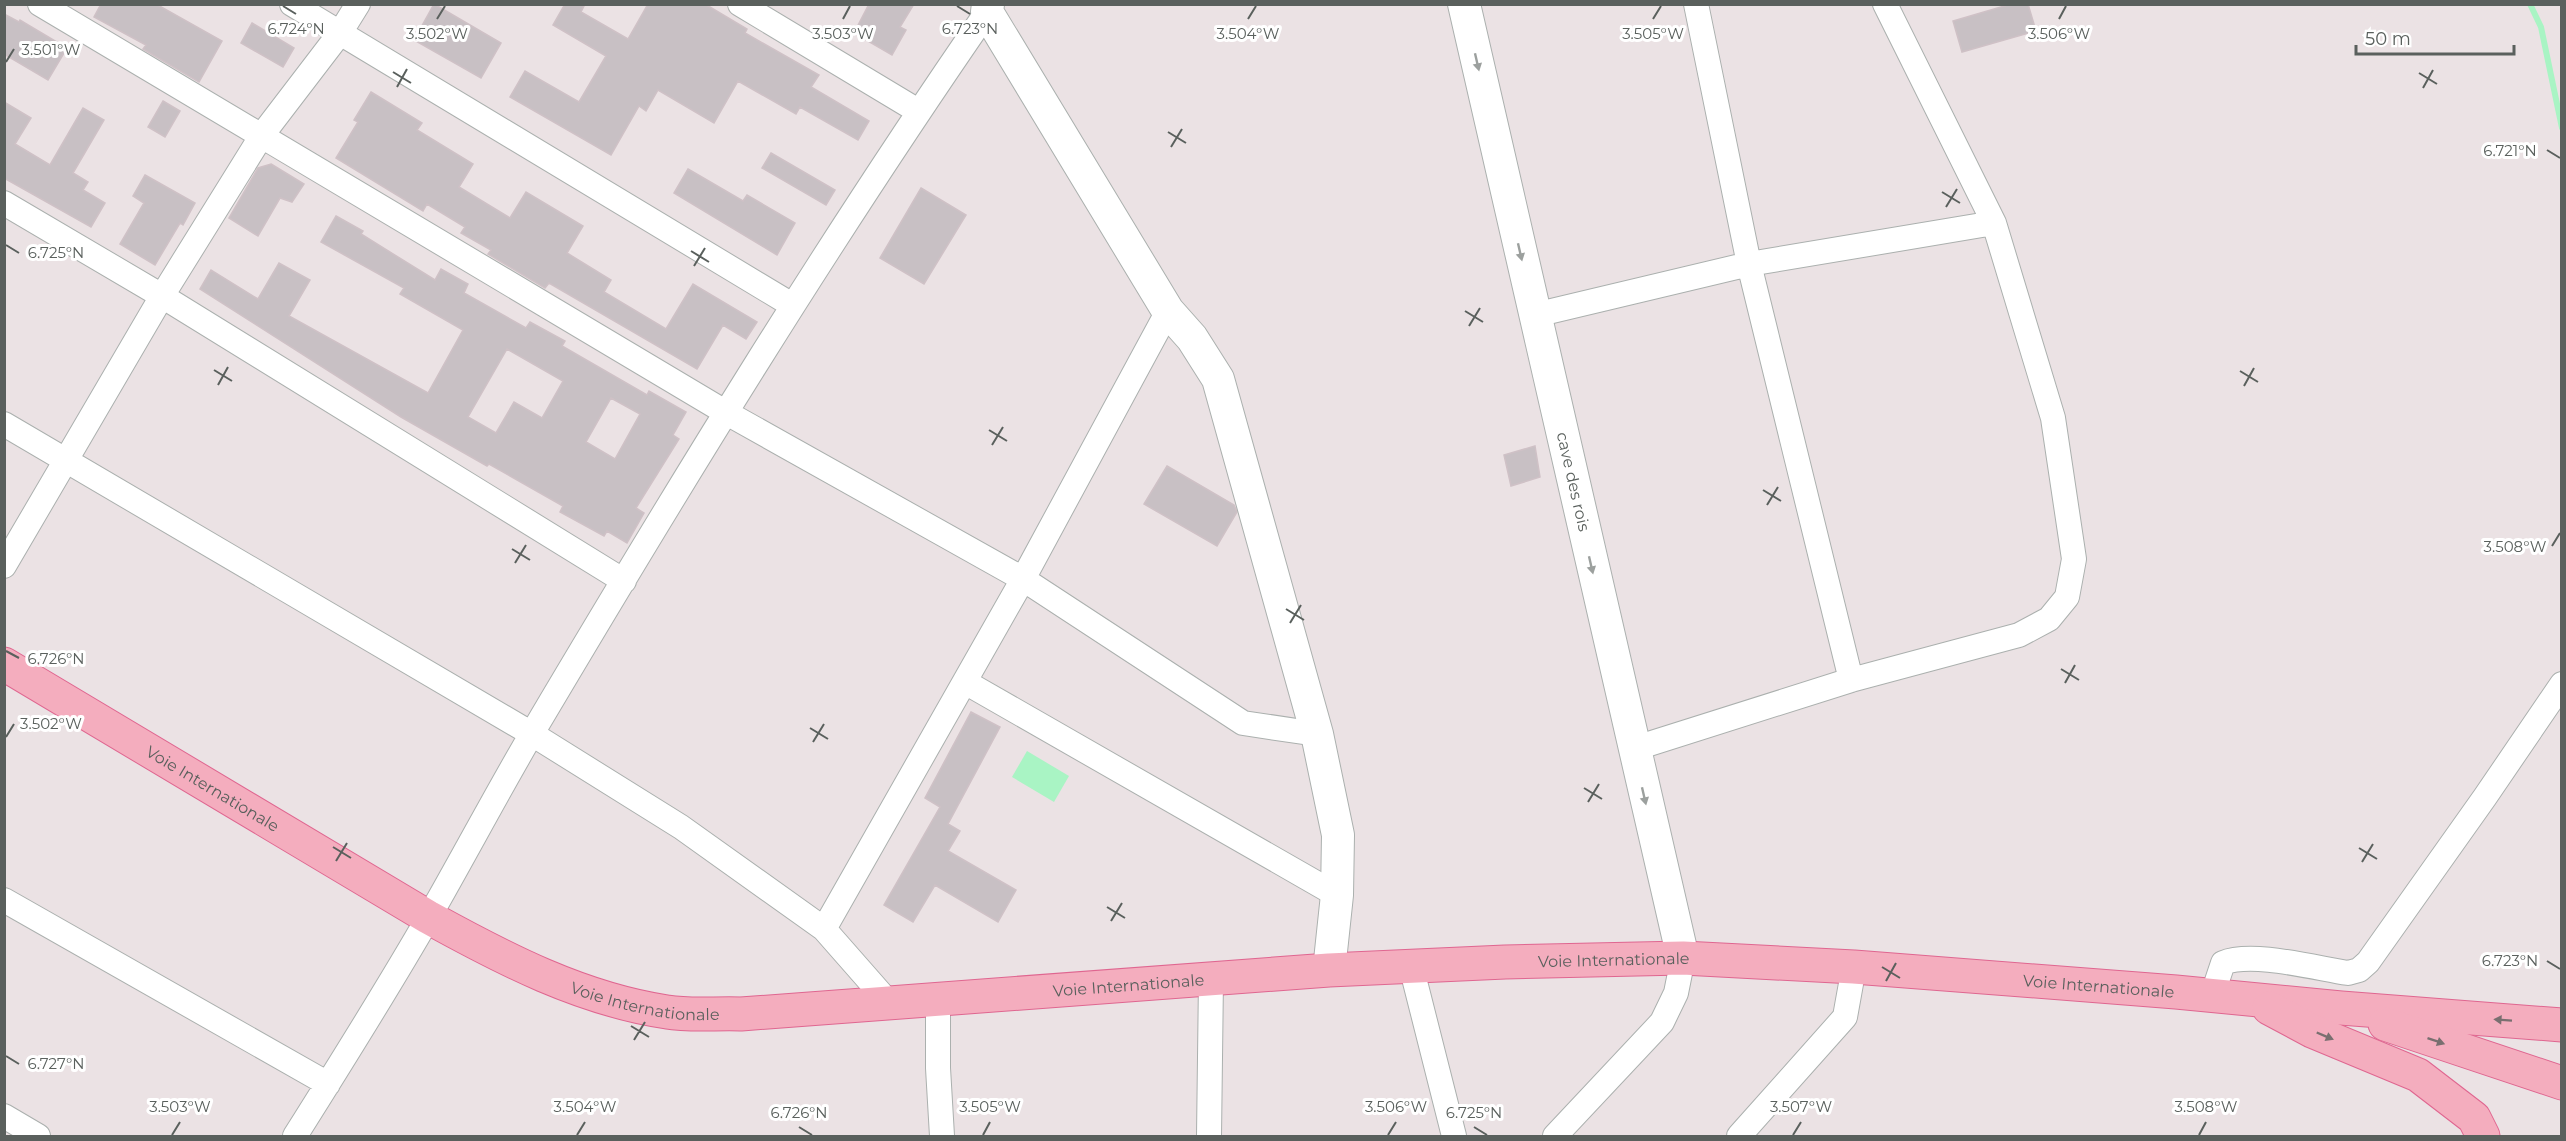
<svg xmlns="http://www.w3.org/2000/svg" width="2566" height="1141" viewBox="0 0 2566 1141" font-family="Montserrat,sans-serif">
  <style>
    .water { fill: #a9f4c4 }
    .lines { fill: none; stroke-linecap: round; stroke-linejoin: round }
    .stream { stroke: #a9f4c4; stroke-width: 6 }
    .building { fill: #c8c0c4; stroke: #cfc1c6; stroke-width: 1.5; fill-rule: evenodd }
    .minor-casing { stroke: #abb0ae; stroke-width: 26 }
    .tertiary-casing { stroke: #abb0ae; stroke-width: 34 }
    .primary-casing { stroke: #df6690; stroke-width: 35 }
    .minor { stroke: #fff; stroke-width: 24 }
    .tertiary { stroke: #fff; stroke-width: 32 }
    .primary { stroke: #f4adbe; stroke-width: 33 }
    .oneway { fill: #9ca09e }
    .oneway2 { fill: #796f70 }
    .ticks { fill: none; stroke: #5a605d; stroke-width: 2 }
    .labels { text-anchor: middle; stroke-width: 6; stroke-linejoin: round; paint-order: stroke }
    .street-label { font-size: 16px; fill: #5a605d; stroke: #fff }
    .ticks-label { font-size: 15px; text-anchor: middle; fill: #5a605d; stroke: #fff; stroke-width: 6; stroke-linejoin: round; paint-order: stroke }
  </style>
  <rect width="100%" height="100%" fill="#ebe2e4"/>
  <path class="water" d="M1027,751L1069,776L1054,802L1012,777Z"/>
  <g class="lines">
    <path class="stream" d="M2530,4L2541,27L2562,128"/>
  </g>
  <path class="building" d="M101,4H156L222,41L199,82L143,49L146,45L94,17Z
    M434,4L501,43L481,78L414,40Z
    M565,4H585L581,12L628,39L648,4H705L747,29L745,33L819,75L811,87L869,121L858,140L800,107L796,114L738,81L714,123L658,90L646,111L639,106L611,155L510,97L525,71L579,102L606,56L553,25Z
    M869,4H914L900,27L906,30L892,55L854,33Z
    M2011,4H2028L2036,31L1962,52L1953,21Z
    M4,14L19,22L20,20L67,48L48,80L4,54Z
    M252,23L294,48L283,67L241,43Z
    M371,92L422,123L417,130L473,164L459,187L510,218L526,192L583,226L567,253L611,280L604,292L666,329L693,284L757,322L746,339L723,325L697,369L549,283L545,288L488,254L491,250L461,233L465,227L427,204L423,211L336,158L358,122L354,120Z
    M163,101L180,111L165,137L148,127Z
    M4,102L31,118L15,144L50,165L83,108L104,120L73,173L88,182L83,190L105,203L91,227L4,178Z
    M771,153L835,190L826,205L762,168Z
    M271,164L304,184L292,202L280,198L258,236L229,218L258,168Z
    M688,169L743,201L747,195L795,223L777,255L674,193Z
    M145,175L195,203L183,225L180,223L155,265L120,244L144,203L133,196Z
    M921,188L966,215L924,284L880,258Z
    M336,216L363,231L361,234L435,280L441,269L468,284L464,293L526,328L530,322L565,341L562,346L647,395L649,391L686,412L673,435L679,439L636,508L644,513L627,543L607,531L604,536L560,512L563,506L489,464L487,466L401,417L200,289L211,270L258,299L279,263L310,280L289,316L428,393L463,330L400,294L404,288L321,242ZM507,349L563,381L542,418L514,402L496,433L468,417ZM611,398L640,414L615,459L586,442Z
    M1535,446L1540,477L1511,486L1504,455Z
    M1167,466L1234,505L1237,512L1217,546L1144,504Z
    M971,712L1000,727L948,824L960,831L948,851L1016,890L998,922L935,885L913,922L884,905L940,807L925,798Z"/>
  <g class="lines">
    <defs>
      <path id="minor" d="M40,4L725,412L1023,579L1243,723L1317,734
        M292,4L792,305
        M740,4L918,111
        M1696,4L1749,264L1851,680
        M4,203L162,296L624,581
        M1535,315L1749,264L1994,223
        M4,424L532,734L681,827L824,929L889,1003
        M4,566L162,296L262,135L340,33L358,4
        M965,682L1337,895
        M1633,749L1851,680L2019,635L2049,619L2067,597L2074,559L2053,418L1994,223L1885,4
        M4,900L328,1084
        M824,929L1023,579L1168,311
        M1411,966L1454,1136
        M2212,996L2223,963C2252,951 2315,968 2348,973L2359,970L2368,962L2485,797L2562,684
        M938,1001V1068L942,1136
        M4,1116L38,1136
        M295,1136C341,1063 387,990 430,915C465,854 498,791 534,730C678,487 826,245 987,12
        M1209,1136L1211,979
        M1555,1136L1662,1022L1676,993L1683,958
        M1739,1136L1845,1017L1854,967"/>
      <g id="tertiary">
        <path d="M988,4L987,12L1168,311L1192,338L1218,379L1317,734L1338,835L1337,895L1329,970"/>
        <path id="s1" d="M1464,4L1683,958"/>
      </g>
      <g id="primary">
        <path id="s2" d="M4,664L428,917C504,959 581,999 667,1012C690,1016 717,1013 741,1014L1329,970L1505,962L1683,958L1854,967L2176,992L2341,1008L2562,1025"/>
        <path d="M2269,1008L2312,1031L2418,1075L2474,1118L2483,1136"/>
        <path d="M2385,1024L2562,1083"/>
      </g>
    </defs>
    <use href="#minor" class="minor-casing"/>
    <use href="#tertiary" class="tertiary-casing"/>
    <use href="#primary" class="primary-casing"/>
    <use href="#minor" class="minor"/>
    <use href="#tertiary" class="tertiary"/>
    <use href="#primary" class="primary"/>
  </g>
  <defs><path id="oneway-solid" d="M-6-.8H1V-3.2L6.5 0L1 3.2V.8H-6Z" transform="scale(1.5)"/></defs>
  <g class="oneway">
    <use href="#oneway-solid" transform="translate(1477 62) rotate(77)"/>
    <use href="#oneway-solid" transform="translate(1520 252) rotate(77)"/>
    <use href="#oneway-solid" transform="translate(1591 565) rotate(77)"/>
    <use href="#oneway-solid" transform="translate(1644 796) rotate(77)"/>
  </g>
  <g class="oneway2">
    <use href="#oneway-solid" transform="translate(2503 1020) rotate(-176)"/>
    <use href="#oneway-solid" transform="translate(2325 1036) rotate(23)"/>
    <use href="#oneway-solid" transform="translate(2436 1041) rotate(19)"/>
  </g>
  <path class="ticks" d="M283,6L296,14M957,6L970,14M437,19L445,6M843,19L850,6M1248,19L1256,6M1653,19L1661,6M2059,19L2066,6M6,62L14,49M393,72L411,83M2419,73L2437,84M397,87L407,69M2423,88L2433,70M1168,132L1186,143M1171,147L1182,129M2547,150L2560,158M1942,192L1960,203M1946,207L1957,189M6,245L19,253M691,251L709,262M694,266L705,248M1465,311L1483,322M1469,326L1480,308M214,370L232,381M2240,371L2258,382M218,385L228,367M2244,386L2254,368M989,430L1007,441M992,445L1003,427M1763,490L1781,501M1767,505L1778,487M2552,546L2560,533M512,549L530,560M515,563L526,545M1286,609L1304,620M1290,623L1301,605M6,651L19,658M2061,669L2079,680M2065,683L2075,665M810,728L828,739M6,737L14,724M813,742L824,724M1584,788L1602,799M1588,802L1599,784M333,847L351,858M2359,848L2377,859M336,861L347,843M2362,862L2373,844M1107,907L1125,918M1111,921L1122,903M2547,961L2560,969M1882,967L1900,978M1886,981L1896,963M631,1026L649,1037M634,1040L645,1022M6,1056L19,1064M799,1127L812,1135M1474,1127L1487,1135M172,1135L180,1122M577,1135L585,1122M983,1135L990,1122M1388,1135L1396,1122M1793,1135L1801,1122M2199,1135L2206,1122"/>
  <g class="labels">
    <g class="street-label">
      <text dy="6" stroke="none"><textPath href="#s1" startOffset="490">cave des rois</textPath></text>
      <text dy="6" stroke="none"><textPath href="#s2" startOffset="243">Voie Internationale</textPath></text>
      <text dy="6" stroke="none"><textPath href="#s2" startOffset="1701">Voie Internationale</textPath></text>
      <text dy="6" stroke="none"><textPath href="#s2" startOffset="1215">Voie Internationale</textPath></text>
      <text dy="6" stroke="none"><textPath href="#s2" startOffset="2187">Voie Internationale</textPath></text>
      <text dy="6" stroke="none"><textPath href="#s2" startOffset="729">Voie Internationale</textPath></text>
    </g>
  </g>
  <g class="ticks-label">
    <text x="296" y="34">6.724°N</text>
    <text x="970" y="34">6.723°N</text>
    <text x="437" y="39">3.502°W</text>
    <text x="843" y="39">3.503°W</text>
    <text x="1248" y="39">3.504°W</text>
    <text x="1653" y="39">3.505°W</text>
    <text x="2059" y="39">3.506°W</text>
    <text x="51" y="55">3.501°W</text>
    <text x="2510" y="156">6.721°N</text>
    <text x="56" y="258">6.725°N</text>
    <text x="2515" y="552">3.508°W</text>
    <text x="56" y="664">6.726°N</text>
    <text x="51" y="729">3.502°W</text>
    <text x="2510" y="966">6.723°N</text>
    <text x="56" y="1069">6.727°N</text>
    <text x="180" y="1112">3.503°W</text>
    <text x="585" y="1112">3.504°W</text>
    <text x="990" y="1112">3.505°W</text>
    <text x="1396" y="1112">3.506°W</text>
    <text x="1801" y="1112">3.507°W</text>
    <text x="2206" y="1112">3.508°W</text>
    <text x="799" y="1118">6.726°N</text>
    <text x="1474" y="1118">6.725°N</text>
  </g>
  <rect width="2566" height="1141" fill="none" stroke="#5a605d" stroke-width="12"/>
  <path d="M2356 45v9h158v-9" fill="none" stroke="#5a605d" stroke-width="3"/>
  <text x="2365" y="45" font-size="18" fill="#5a605d" stroke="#ffffff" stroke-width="4.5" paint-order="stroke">50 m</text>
</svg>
